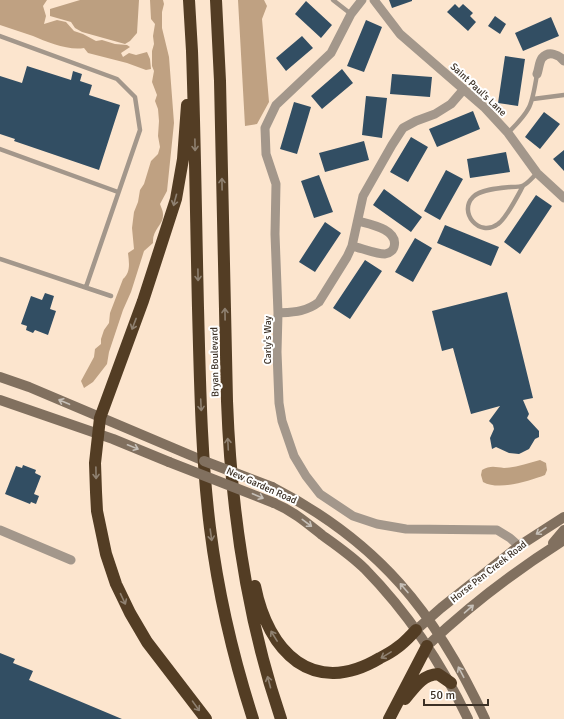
<svg xmlns="http://www.w3.org/2000/svg" width="564" height="719" viewBox="0 0 564 719" font-family="Signika,sans-serif">
  <style>
    .forest { fill: #bfa182 }
    .water { fill: #bc9f80 }
    .building { fill: #324e63 }
    .lines { fill: none; stroke-linecap: round; stroke-linejoin: round }
    .lane { stroke: #a3978b; stroke-width: 4.5 }
    .street { stroke: #a3978b; stroke-width: 9 }
    .secondary { stroke: #81705f; stroke-width: 10 }
    .highway { stroke: #533d24; stroke-width: 12 }
    .secondary-bridge { stroke: #81705f; stroke-width: 10 }
    .oneway { stroke: #8f8171 }
    .oneway2 { stroke: #c6bfb7 }
    .labels { text-anchor: middle; stroke-width: 4; stroke-linejoin: round; paint-order: stroke }
    .street-label { font-size: 10px; fill: #3c3126; stroke: #fff }
  </style>
  <rect width="100%" height="100%" fill="#fce5ce"/>
  <path class="forest" d="M0,0H47L43,6L46,16L44,24L57,20L66,22L74,31L83,34L96,41L102,40L115,44L127,45L130,47L121,53L123,57L129,53L136,55L147,52L150,59L151,69L146,70L127,63L88,53L84,48C69,51 47,42 33,36C22,32 11,29 0,25Z
    M150,0H163L164,4L162,12V28L169,57L174,123L167,191L160,204C161,207 163,211 163,214C164,225 152,229 153,243L144,251L131,292L123,310L109,352L107,364L93,382L84,388L81,381L94,357L95,349L101,344V339L104,330L109,323L110,313L123,279C131,272 129,262 128,253L134,249L132,228L134,212L138,202L140,190L144,184L151,161L158,154L160,147L158,136L159,121L158,109L155,101L157,95L152,82L154,71L152,66V51L154,44L153,36L155,24L151,19Z
    M238,0H264L267,6L262,19L269,102L257,124L245,126Z"/>
  <path class="water" d="M80,0H139L137,33L130,41L125,44L82,32L75,28L71,22L50,16V9Z
    M540,460L546,463L547,470L545,475C529,481 499,491 483,482L481,475L482,470C490,465 496,467 504,468C516,468 528,463 540,460Z"/>
  <path class="building" d="M389,0H412V1L392,8Z
    M306,1L332,25L321,38L295,14Z
    M455,4L459,8L463,4L473,13L470,16L476,22L468,31L447,12Z
    M495,16L506,24L500,34L488,26Z
    M551,17L559,36L523,51L515,33Z
    M366,20L382,27L364,72L347,66Z
    M302,36L313,48L286,71L276,58Z
    M505,56L525,59L518,106L498,103Z
    M27,66L71,80L73,71L82,74L80,81L92,85L89,95L120,105L99,170L14,141L15,139L0,134V76L22,83Z
    M342,69L353,83L322,109L311,96Z
    M392,74L432,77L430,97L390,94Z
    M366,96L387,98L382,138L362,135Z
    M294,102L311,107L297,154L280,149Z
    M473,111L480,129L437,147L429,129Z
    M544,112L560,124L540,149L525,137Z
    M411,137L428,147L408,182L390,172Z
    M364,141L369,160L325,172L319,153Z
    M564,150V171L553,159Z
    M506,152L510,172L470,178L467,159Z
    M446,170L463,179L440,220L424,211Z
    M319,175L333,212L314,218L301,181Z
    M384,189L422,217L411,232L373,205Z
    M536,195L552,206L520,254L504,242Z
    M325,222L341,233L315,272L299,262Z
    M445,225L499,247L491,266L437,243Z
    M415,238L432,248L413,282L395,272Z
    M365,260L382,271L350,319L333,308Z
    M507,292L533,398L523,400L529,414L527,418L539,431V437L535,439L529,449L519,454L509,453L496,447L492,449L490,438L494,429L493,425L489,421L500,406L471,414L453,348L442,351L432,311Z
    M45,293L54,296L50,309L56,311L48,335L35,330L33,333L26,330L27,326L21,324L31,296L42,300Z
    M23,465L36,470L35,473L41,476L34,494L39,496L36,504L31,502L30,504L5,494L16,466L22,468Z
    M0,653L15,659L13,663L33,671L29,680L122,719H0Z"/>
  <g class="lines">
    <path class="lane" d="M333,0L351,14
      M0,36L117,79L135,97L140,130L86,287
      M533,99L564,95
      M508,133C531,110 532,106 537,74
      M0,149L118,192
      M523,186C518,195 506,219 498,224C479,238 458,212 473,197C481,189 501,188 511,187C515,187 521,187 524,185C528,183 533,177 537,173
      M0,259L111,296"/>
    <path class="street" d="M362,0L351,14L331,53L276,105L265,128L266,154L276,184L275,234L278,313L277,352L279,403L282,421L294,456L306,476L320,494L353,516L377,524L406,529L497,530L510,538L519,546
      M374,0L400,34L484,107L508,133L537,173L564,198
      M537,74C539,69 539,62 542,58C549,50 559,55 564,61
      M352,246C361,248 376,254 385,254C389,253 393,251 394,247C399,229 369,224 358,221
      M278,313C293,312 306,312 319,302L347,257L352,246L363,196L392,145L403,128L416,121L435,114L451,104L464,89
      M0,530L71,560"/>
    <path class="secondary" d="M0,377L29,387L204,461
      M0,400L113,439L169,462
      M272,487C378,541 436,613 485,719
      M274,503C293,511 306,522 322,535C336,545 352,556 365,569C408,613 442,664 468,719
      M553,543L564,530
      M416,630L441,608L519,546L564,517
      M427,646C469,606 515,571 564,540"/>
    <path class="highway" d="M189,0L192,51C195,136 196,222 198,308C200,381 201,455 210,528C218,592 233,657 253,719
      M216,0L220,81L227,401C231,509 246,616 281,719
      M187,105L183,159L176,199L143,301L100,418L95,463L96,492L97,511L106,554L116,584L130,613L147,642L206,719
      M255,586C268,652 313,698 380,658C386,655 393,651 398,647C405,642 410,636 416,630
      M405,699C415,687 422,675 438,674L451,683
      M389,719L427,646"/>
    <path class="secondary-bridge" d="M204,461L272,487
      M169,462L274,503"/>
  </g>
  <defs><path id="oneway-shaft" d="M-6 0H5M1.5-3L5.5 0L1.5 3" fill="none" stroke-width="1.6" stroke-linecap="round" stroke-linejoin="round"/></defs>
  <g class="oneway">
    <use href="#oneway-shaft" transform="translate(195 145) rotate(89)"/>
    <use href="#oneway-shaft" transform="translate(222 184) rotate(-91)"/>
    <use href="#oneway-shaft" transform="translate(175 200) rotate(105)"/>
    <use href="#oneway-shaft" transform="translate(198 275) rotate(89)"/>
    <use href="#oneway-shaft" transform="translate(225 314) rotate(-91)"/>
    <use href="#oneway-shaft" transform="translate(134 324) rotate(111)"/>
    <use href="#oneway-shaft" transform="translate(201 405) rotate(87)"/>
    <use href="#oneway-shaft" transform="translate(228 444) rotate(-93)"/>
    <use href="#oneway-shaft" transform="translate(96 473) rotate(89)"/>
    <use href="#oneway-shaft" transform="translate(211 535) rotate(82)"/>
    <use href="#oneway-shaft" transform="translate(123 599) rotate(65)"/>
    <use href="#oneway-shaft" transform="translate(274 636) rotate(-122)"/>
    <use href="#oneway-shaft" transform="translate(386 655) rotate(149)"/>
    <use href="#oneway-shaft" transform="translate(269 682) rotate(-105)"/>
    <use href="#oneway-shaft" transform="translate(196 706) rotate(54)"/>
  </g>
  <g class="oneway2">
    <use href="#oneway-shaft" transform="translate(64 402) rotate(-157)"/>
    <use href="#oneway-shaft" transform="translate(133 447) rotate(22)"/>
    <use href="#oneway-shaft" transform="translate(258 496) rotate(23)"/>
    <use href="#oneway-shaft" transform="translate(307 523) rotate(37)"/>
    <use href="#oneway-shaft" transform="translate(541 531) rotate(146)"/>
    <use href="#oneway-shaft" transform="translate(404 588) rotate(-131)"/>
    <use href="#oneway-shaft" transform="translate(469 609) rotate(-41)"/>
    <use href="#oneway-shaft" transform="translate(461 672) rotate(-118)"/>
  </g>
  <g class="labels">
    <g class="street-label">
      <text transform="translate(479 89) rotate(43)" y="4">Saint Paul's Lane</text>
      <text transform="translate(267 340) rotate(-90)" y="4">Carly's Way</text>
      <text transform="translate(214 362) rotate(-91)" y="4">Bryan Boulevard</text>
      <text transform="translate(262 485) rotate(24)" y="4">New Garden Road</text>
      <text transform="translate(488 571) rotate(-38)" y="4">Horse Pen Creek Road</text>
    </g>
  </g>
  <path d="M424 699v6h64v-6" fill="none" stroke="#3c3126" stroke-width="2"/>
  <text x="430" y="699" font-size="12" fill="#3c3126" stroke="#ffffff" stroke-width="3" paint-order="stroke">50 m</text>
</svg>
